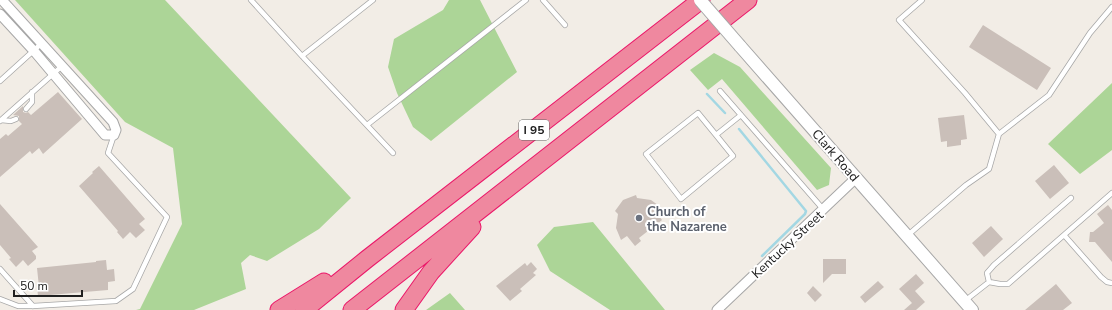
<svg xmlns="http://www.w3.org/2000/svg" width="1112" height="310" viewBox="0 0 1112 310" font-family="'Nunito Sans',sans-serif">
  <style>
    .forest { fill: #acd597 }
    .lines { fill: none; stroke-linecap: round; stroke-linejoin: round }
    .stream { stroke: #a3d7e3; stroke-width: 2.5 }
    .building { fill: #cabfb9 }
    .service-casing { stroke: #a7a7a7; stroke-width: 6 }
    .minor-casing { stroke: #a7a7a7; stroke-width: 11 }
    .tertiary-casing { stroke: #a7a7a7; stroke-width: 14 }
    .motorway-casing { stroke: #eb1769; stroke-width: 19 }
    .service { stroke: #fff; stroke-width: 4.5 }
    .minor { stroke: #fff; stroke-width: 9 }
    .tertiary { stroke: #fff; stroke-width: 12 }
    .motorway { stroke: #ef889f; stroke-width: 17 }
    .tertiary-bridge-casing { stroke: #a7a7a7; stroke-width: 14; stroke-linecap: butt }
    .tertiary-bridge { stroke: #fff; stroke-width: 12 }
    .worship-dot { fill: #6b7280; stroke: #fff; stroke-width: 1.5 }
    .labels { text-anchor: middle; stroke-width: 4; stroke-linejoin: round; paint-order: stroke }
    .shield { fill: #fff; stroke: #636363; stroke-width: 1 }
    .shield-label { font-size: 12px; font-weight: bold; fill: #202020 }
    .street-label { font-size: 13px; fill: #202020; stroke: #fff }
    .worship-label { font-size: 13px; font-weight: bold; fill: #5b616d; stroke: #fff; text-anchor: start }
  </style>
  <rect width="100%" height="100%" fill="#f2ede6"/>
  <path class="forest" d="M15,0H165L351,198L319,229L267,261L250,255L241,263L246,289L194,310H136L140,309L182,224L173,148L125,122Z
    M449,0H480L517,72L431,141L413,127L397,93L388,67L394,39L443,10Z
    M714,53L740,67L831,168L829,185L817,190L722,79L708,90L690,70Z
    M1112,83V150L1080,174L1048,144Z
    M593,222L665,310H610L550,271L537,245L554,227Z
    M450,293L465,310H425H426Z"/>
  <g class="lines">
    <path class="stream" d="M707,94L725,113
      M739,129L806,211L805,214L762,256"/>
  </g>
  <path class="building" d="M983,25L1051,68L1037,90L969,47Z
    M58,92L82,119L43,154L39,148L32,154L30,151L0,177V139L6,134L8,136L22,124L19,121V116L13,115L23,106V112L26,113L28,112L31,115Z
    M964,115L967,139L961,140V145L947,147V141L941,142L938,118Z
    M1054,165L1069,183L1050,199L1035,181Z
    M99,166L145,219L139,224L145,230L136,238L130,232L123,239L117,232L118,231L79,186L93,173L92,172Z
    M636,195L637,198L651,200L662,208L656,212L662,220L639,238L641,241L635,246L627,236L621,240L616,228L618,214L615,211L623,200Z
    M0,204L38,247L32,251L36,256V259L28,266L23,260L16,267L9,259L11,258L0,245Z
    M1108,205L1112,210V262L1095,242H1089L1090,232H1093L1104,223L1097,214Z
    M991,226L1003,239L984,257L972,243Z
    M823,259H846V274H832L823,283Z
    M106,260L107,270L114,269L115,281L108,282V290L38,296L37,287H39L37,268L96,262V261Z
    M531,262L537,269L533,273L536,275L520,289L522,291L510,301L496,286L525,263L527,266Z
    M916,274L924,283L915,291L925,302L916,310H904L912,303L899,289Z
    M878,281L884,287L865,303L860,297Z
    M1056,284L1072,303L1063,310H1025Z
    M813,286L822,295L815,302L807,293Z"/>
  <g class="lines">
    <defs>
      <path id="service" d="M251,0L302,56L393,153
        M543,0L565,25
        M922,0L899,20L965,93L999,134
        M302,56L373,0
        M0,81L42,43
        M720,91L823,209
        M26,109L32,102V92
        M1,120L11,121L16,119
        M0,121L62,66
        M367,125L526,0
        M716,135L733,156L681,199L646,154L698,113L716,135L741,115
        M908,235L966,185L989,169L999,134L1049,95L1090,33L1112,7
        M1064,235L1101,277L1107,282L1112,283
        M0,269L33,306
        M989,282L1000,284H1008L1112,193
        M0,299L18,306H33L116,301L133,289L167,217L108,153L114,135
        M966,300L989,282L987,273L994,265L1071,198"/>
      <path id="minor" d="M0,14L34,51L105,135H114L116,130L113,122L2,0
        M717,310L856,178"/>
      <path id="tertiary" d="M740,46L972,310"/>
      <path id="motorway" d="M279,310L324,282
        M304,310L367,259L701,0
        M352,310L748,0
        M404,310L431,272L472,227"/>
    </defs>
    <use href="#service" class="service-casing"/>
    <use href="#minor" class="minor-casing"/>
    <use href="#tertiary" class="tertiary-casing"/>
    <use href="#motorway" class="motorway-casing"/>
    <use href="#service" class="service"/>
    <use href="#minor" class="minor"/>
    <use href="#tertiary" class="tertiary"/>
    <use href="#motorway" class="motorway"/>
    <defs>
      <path id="tertiary-bridge" d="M700,0L740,46"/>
    </defs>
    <use href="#tertiary-bridge" class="tertiary-bridge-casing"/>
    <use href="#tertiary-bridge" class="tertiary-bridge"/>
  </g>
  <circle class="worship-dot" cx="639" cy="218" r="4"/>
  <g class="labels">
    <rect class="shield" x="519" y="120" width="30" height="20" rx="3"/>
    <g class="shield-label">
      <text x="534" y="134">I 95</text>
    </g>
    <g class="street-label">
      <text transform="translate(836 155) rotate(49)" y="5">Clark Road</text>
      <text transform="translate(787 244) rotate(-43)" y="5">Kentucky Street</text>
    </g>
    <g class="worship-label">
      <text x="647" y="216">Church of<tspan x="647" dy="15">the Nazarene</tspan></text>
    </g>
  </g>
  <path d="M14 290v6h68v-6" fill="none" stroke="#202020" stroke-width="2"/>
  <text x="20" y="290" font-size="12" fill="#202020" stroke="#ffffff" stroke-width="3" paint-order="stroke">50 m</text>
</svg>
